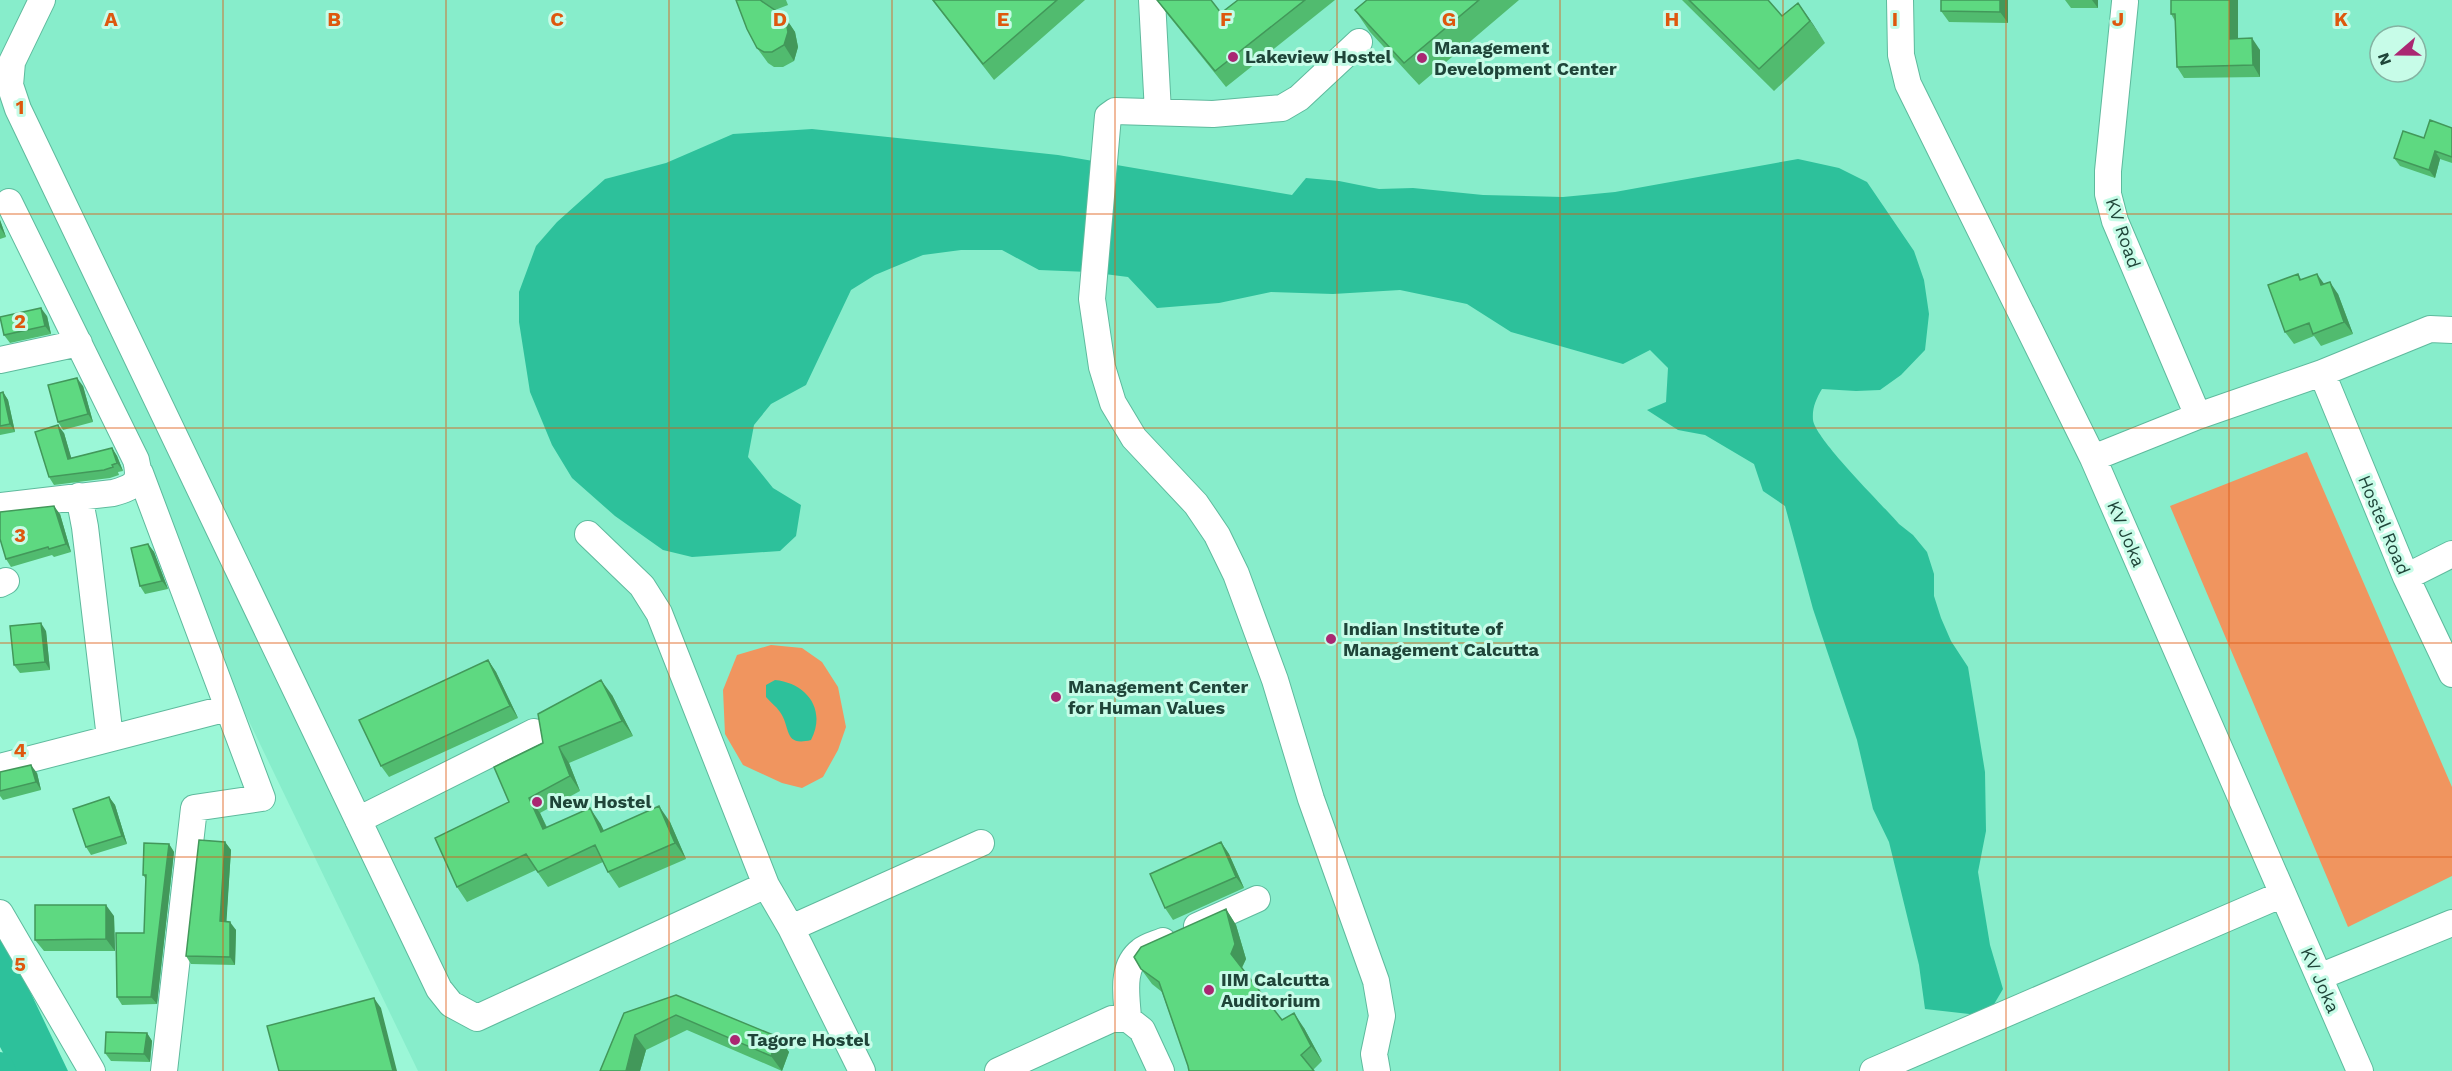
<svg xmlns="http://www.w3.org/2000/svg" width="2452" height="1071" viewBox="0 0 2452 1071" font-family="'Work Sans',sans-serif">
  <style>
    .built { fill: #87edcb; fill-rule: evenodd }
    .green { fill: #f0955f }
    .water { fill: #2dc19b }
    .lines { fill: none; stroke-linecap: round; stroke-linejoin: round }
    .canal { stroke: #2dc19b; stroke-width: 24 }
    .minor-casing { stroke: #5eba9d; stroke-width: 28 }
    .minor { stroke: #fff; stroke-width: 26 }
    .wall { fill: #51bb6f }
    .shaded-wall { fill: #42985a }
    .building { fill: #5ed981; stroke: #42985a; stroke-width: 1.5 }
    .grid { fill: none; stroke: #de580e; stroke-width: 1.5; stroke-opacity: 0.55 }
    .poi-dot { fill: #aa2772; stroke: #c7fce8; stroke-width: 2 }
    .labels { text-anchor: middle; stroke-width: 6; stroke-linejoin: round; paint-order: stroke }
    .poi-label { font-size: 18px; font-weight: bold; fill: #1f4539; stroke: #c7fce8; text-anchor: start }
    .street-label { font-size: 18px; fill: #1f4539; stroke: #c7fce8 }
    .grid-label { font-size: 20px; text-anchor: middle; font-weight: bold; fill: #de580e; stroke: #c7fce8; stroke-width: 6; stroke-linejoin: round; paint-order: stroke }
  </style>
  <rect width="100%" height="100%" fill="#9bf7d7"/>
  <path class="built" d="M0,0H2452V1071H418L0,206ZM2380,36H2416V72H2380Z"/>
  <path class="green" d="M2307,452L2452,787V876L2348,927L2170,506Z
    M771,645L802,648L822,662L838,687L846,727L838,750L823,777L802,788L782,783L743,765L725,734L723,690L737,655Z"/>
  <path class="water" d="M812,129L1058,155L1292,195L1306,178L1339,181L1379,189L1413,188L1483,195L1563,197L1615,192L1798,159L1839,168L1867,182L1914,251L1924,280L1929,314L1925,350L1901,375L1880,390L1856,391L1822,389C1816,399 1812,408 1813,420C1816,440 1882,504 1899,524L1913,535L1927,552L1934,574V596L1941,618L1951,641L1968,667L1985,772L1986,831L1978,872L1990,945L2003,989L1987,1016L1925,1009L1919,965L1889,842L1873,809L1857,740L1813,609L1785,506L1763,491L1754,464L1705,435L1678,430L1647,410L1666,402L1668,368L1650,350L1623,364L1511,332L1467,304L1400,290L1333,294L1271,292L1219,303L1157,308L1128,277L1089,272L1039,270L1002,250H961L923,255L875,275L851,290L806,385L771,404L754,425L748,457L773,488L801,505L796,536L780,551L692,557L663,550L615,516L572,478L552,445L530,392L519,322V292L536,246L557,222L605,179L666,163L733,134Z
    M775,680C806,683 827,709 811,740C783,747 791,727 780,712C776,706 770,702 766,697V685Z
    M0,931L5,939L68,1071H13L0,1047Z"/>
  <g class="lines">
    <path class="canal" d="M0,1064L4,1071"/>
    <defs>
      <path id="minor" d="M42,0L12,62L10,85L18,109L439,989L451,1004L477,1018L766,885
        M1152,0L1158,112
        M1900,0L1901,55L1908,84L2093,458L2360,1071
        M2125,2L2108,171V194L2115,221L2198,416
        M1359,42L1299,98L1282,108L1213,114L1115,111L1108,116L1092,299L1102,367L1113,403L1134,438L1196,504L1217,535L1236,574L1275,680L1311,799L1376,981L1382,1016L1374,1054L1377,1071
        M0,360L79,343
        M2322,373L2406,577L2452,674
        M2093,458L2198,416L2322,373L2430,329L2452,330
        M140,473L262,798L194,808L164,1071
        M79,496L85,527L110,738
        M0,506L113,493C134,487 142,483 136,460L9,202
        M588,534L642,586L659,613L766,885L791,928L862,1071
        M2406,577L2452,554
        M0,584L6,581
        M0,767L228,708
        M358,820L534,732
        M0,913L92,1071
        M1197,926L1257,899
        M791,928L981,843
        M2319,977L2452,923
        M1128,1019C1127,997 1120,967 1141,951C1147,946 1156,944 1163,941
        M998,1071L1112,1019H1128L1142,1030L1161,1071
        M1873,1071L2283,894"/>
    </defs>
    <use href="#minor" class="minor-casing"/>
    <use href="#minor" class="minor"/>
  </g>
  <path class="wall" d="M736,0H786L788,5L775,10L785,17L795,32L798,47L794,61L783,67H774L768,63L757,48Z
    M932,0H1085L994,80Z
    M1157,0L1221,13L1238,0H1335L1226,87L1168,15Z
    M1367,0H1519L1419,85L1370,32L1355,10Z
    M1682,0H1768L1782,16L1798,3L1825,43L1774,91Z
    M1941,0H2008V23L1949,22L1941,11Z
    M2065,0H2098V8H2071Z
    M2171,0H2238V39L2260,50V77L2184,78L2177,67L2175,21L2171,14Z
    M2452,128V163L2440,159L2435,178L2400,166L2394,158L2424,138Z
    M0,220L6,237L0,239Z
    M2298,274L2301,279L2324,284L2338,294L2353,334L2321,346L2314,336L2294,344L2285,332Z
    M47,316L51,334L10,343L4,335Z
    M83,386L93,422L63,430L58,422Z
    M3,392L8,400L15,432L0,435V393Z
    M64,433L71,458L112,448L117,456L123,471L118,472L119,475L110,478L54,485L49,477Z
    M60,514L71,552L54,557L52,555L11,567L6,559Z
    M148,544L154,552L168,589L145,594L140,586Z
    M46,631L50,670L20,673L14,665Z
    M488,660L496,672L518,718L389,777L381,766Z
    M612,695L633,736L569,763L580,791L540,813L547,827L600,823L604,831L670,822L686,859L619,888L608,872L603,862L548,887L536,870L467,902L457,887L509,802L543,743Z
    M0,772L37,773L41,790L3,800L0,796Z
    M109,797L115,805L127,844L91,855L86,847Z
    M225,842L231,850L226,922L236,930L235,965L191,964L186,956Z
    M1221,842L1229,854L1244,888L1173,920L1165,908Z
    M169,844L174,852L157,1004L122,1005L117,997L144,933L146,879L143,875Z
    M1226,909L1236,925L1246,959L1242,968L1282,1020L1304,1028L1322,1061L1313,1070L1188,1066L1162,992L1152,984L1141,969Z
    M114,916L115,951H44L35,940Z
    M676,995L778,1037L789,1052L782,1071L687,1030L646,1050L640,1071L624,1013Z
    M147,1033L152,1041L150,1062L111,1061L105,1053Z"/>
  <path class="shaded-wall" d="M2000,0H2008V23L2000,12Z
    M2092,0H2098V8Z
    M2230,0H2238V50L2230,39Z
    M1798,3L1813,24L1825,43L1810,21Z
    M785,17L795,32L798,47L794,61L784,45Z
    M2252,38L2260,50V77L2253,65Z
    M2435,151L2440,159L2435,178L2429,170Z
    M0,220L6,237L0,227Z
    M2317,274L2325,285H2321Z
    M2330,282L2338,294L2353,334L2344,322Z
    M41,308L47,316L51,334L45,326Z
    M77,378L83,386L93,422L88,414Z
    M3,392L8,400L15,432L10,424Z
    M58,425L64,433L74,467L68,459Z
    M112,448L117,456L123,471L117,463Z
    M54,506L60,514L71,552L66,544Z
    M148,544L154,552L168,589L162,581Z
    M41,623L46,631L50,670L45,662Z
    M488,660L496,672L518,718L510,706Z
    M601,680L612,695L633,736L622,721Z
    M559,747L569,763L580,791L570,776Z
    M31,765L37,773L41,790L36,782Z
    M109,797L115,805L127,844L122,836Z
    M529,798L540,813L554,844L543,829Z
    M659,806L670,822L686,859L675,843Z
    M590,808L600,823L612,847L601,832Z
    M225,842L231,850L226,929L220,921Z
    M1221,842L1229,854L1244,888L1236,877Z
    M169,844L174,852L157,1004L151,997Z
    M106,905L114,916L115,951L106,939Z
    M1226,909L1236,925L1246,959L1241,969L1231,954Z
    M230,922L236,930L235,965L230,957Z
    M374,998L381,1008L397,1071H393Z
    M1294,1013L1304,1028L1322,1061L1311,1046Z
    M147,1033L152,1041L150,1062L144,1054Z
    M635,1035L646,1050L640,1071H626Z
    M778,1037L789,1052L782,1071L771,1056Z"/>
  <path class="building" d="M736,0H760L785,17L788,32L784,45L772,52H764L757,48L747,29Z
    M933,0H1057L983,64Z
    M1157,0H1211L1221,13L1238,0H1305L1215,71Z
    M1367,0H1479L1404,63L1355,10Z
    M1689,0H1768L1782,16L1798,3L1810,21L1759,69Z
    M1941,0H2000V12L1941,11Z
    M2171,0H2230V39L2252,38L2253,65L2177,67L2175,14H2171Z
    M2430,120L2452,128V157L2435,151L2429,170L2394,158L2403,131L2424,138Z
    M2298,274L2300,280L2317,274L2321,285L2330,282L2344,322L2313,334L2309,323L2285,332L2268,285Z
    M41,308L45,326L4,335L0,317Z
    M77,378L88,414L58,422L48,385Z
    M3,392L10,424L0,426V393Z
    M58,425L68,459L112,448L117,463L112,465L113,467L104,470L49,477L35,432Z
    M54,506L66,544L49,549L48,547L6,559L0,539V512Z
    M148,544L162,581L140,586L131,548Z
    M41,623L45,662L14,665L10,626Z
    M488,660L510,706L381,766L359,720Z
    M601,680L622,721L559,747L570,776L529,798L543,829L590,808L601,832L659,806L675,843L608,872L595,845L538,872L526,854L457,887L435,838L509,802L494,767L543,743L538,714Z
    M31,765L36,782L0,791V772Z
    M109,797L122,836L86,847L73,809Z
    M199,840L225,842L220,921L230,922V957L186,956Z
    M1221,842L1236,877L1165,908L1150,874Z
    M144,843L169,844L151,997H117L116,933H144L146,875H143Z
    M35,905H106V939L35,940Z
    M1226,909L1235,944L1231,954L1282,1020L1294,1013L1311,1046L1301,1055L1314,1071H1189L1188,1066L1159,982L1141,969L1134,957L1141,947Z
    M676,995L778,1037L771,1056L676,1015L635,1035L626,1071H600L624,1013Z
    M374,998L393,1071H279L267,1026Z
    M106,1032L147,1033L144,1054L105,1053Z"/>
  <path class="grid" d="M223,0V1071M446,0V1071M669,0V1071M892,0V1071M1115,0V1071M1337,0V1071M1560,0V1071M1783,0V1071M2006,0V1071M2229,0V1071M0,214H2452M0,428H2452M0,643H2452M0,857H2452"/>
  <g class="poi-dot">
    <circle cx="1233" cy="57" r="6"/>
    <circle cx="1422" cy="58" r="6"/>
    <circle cx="1331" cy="639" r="6"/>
    <circle cx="1056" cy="697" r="6"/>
    <circle cx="537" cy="802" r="6"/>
    <circle cx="1209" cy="990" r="6"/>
    <circle cx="735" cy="1040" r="6"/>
  </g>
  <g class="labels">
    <g class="poi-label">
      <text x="1434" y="54">Management<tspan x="1434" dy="21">Development Center</tspan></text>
      <text x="1245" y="63">Lakeview Hostel</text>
      <text x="1343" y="635">Indian Institute of<tspan x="1343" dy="21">Management Calcutta</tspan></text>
      <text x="1068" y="693">Management Center<tspan x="1068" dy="21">for Human Values</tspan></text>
      <text x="549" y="808">New Hostel</text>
      <text x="1221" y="986">IIM Calcutta<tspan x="1221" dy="21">Auditorium</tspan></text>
      <text x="747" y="1046">Tagore Hostel</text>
    </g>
    <g class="street-label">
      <text transform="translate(2123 233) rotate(71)" y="6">KV Road</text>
      <text transform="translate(2384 525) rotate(67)" y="6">Hostel Road</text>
      <text transform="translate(2126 534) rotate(67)" y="6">KV Joka</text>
      <text transform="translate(2320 980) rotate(66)" y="6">KV Joka</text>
    </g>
  </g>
  <g class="grid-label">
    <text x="111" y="26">A</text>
    <text x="334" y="26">B</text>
    <text x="557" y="26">C</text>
    <text x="780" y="26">D</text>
    <text x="1003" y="26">E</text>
    <text x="1226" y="26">F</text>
    <text x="1449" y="26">G</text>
    <text x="1672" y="26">H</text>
    <text x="1895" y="26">I</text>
    <text x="2118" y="26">J</text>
    <text x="2341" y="26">K</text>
    <text x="20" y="114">1</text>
    <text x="20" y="328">2</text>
    <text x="20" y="542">3</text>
    <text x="20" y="757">4</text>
    <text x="20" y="971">5</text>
  </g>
  <g transform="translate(2398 54) rotate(250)"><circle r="28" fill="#c7fce8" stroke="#84b3a2" stroke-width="1.5"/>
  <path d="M0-4.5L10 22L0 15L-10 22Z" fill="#aa2772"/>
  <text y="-9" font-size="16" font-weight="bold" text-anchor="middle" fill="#1f4539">N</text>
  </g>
</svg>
